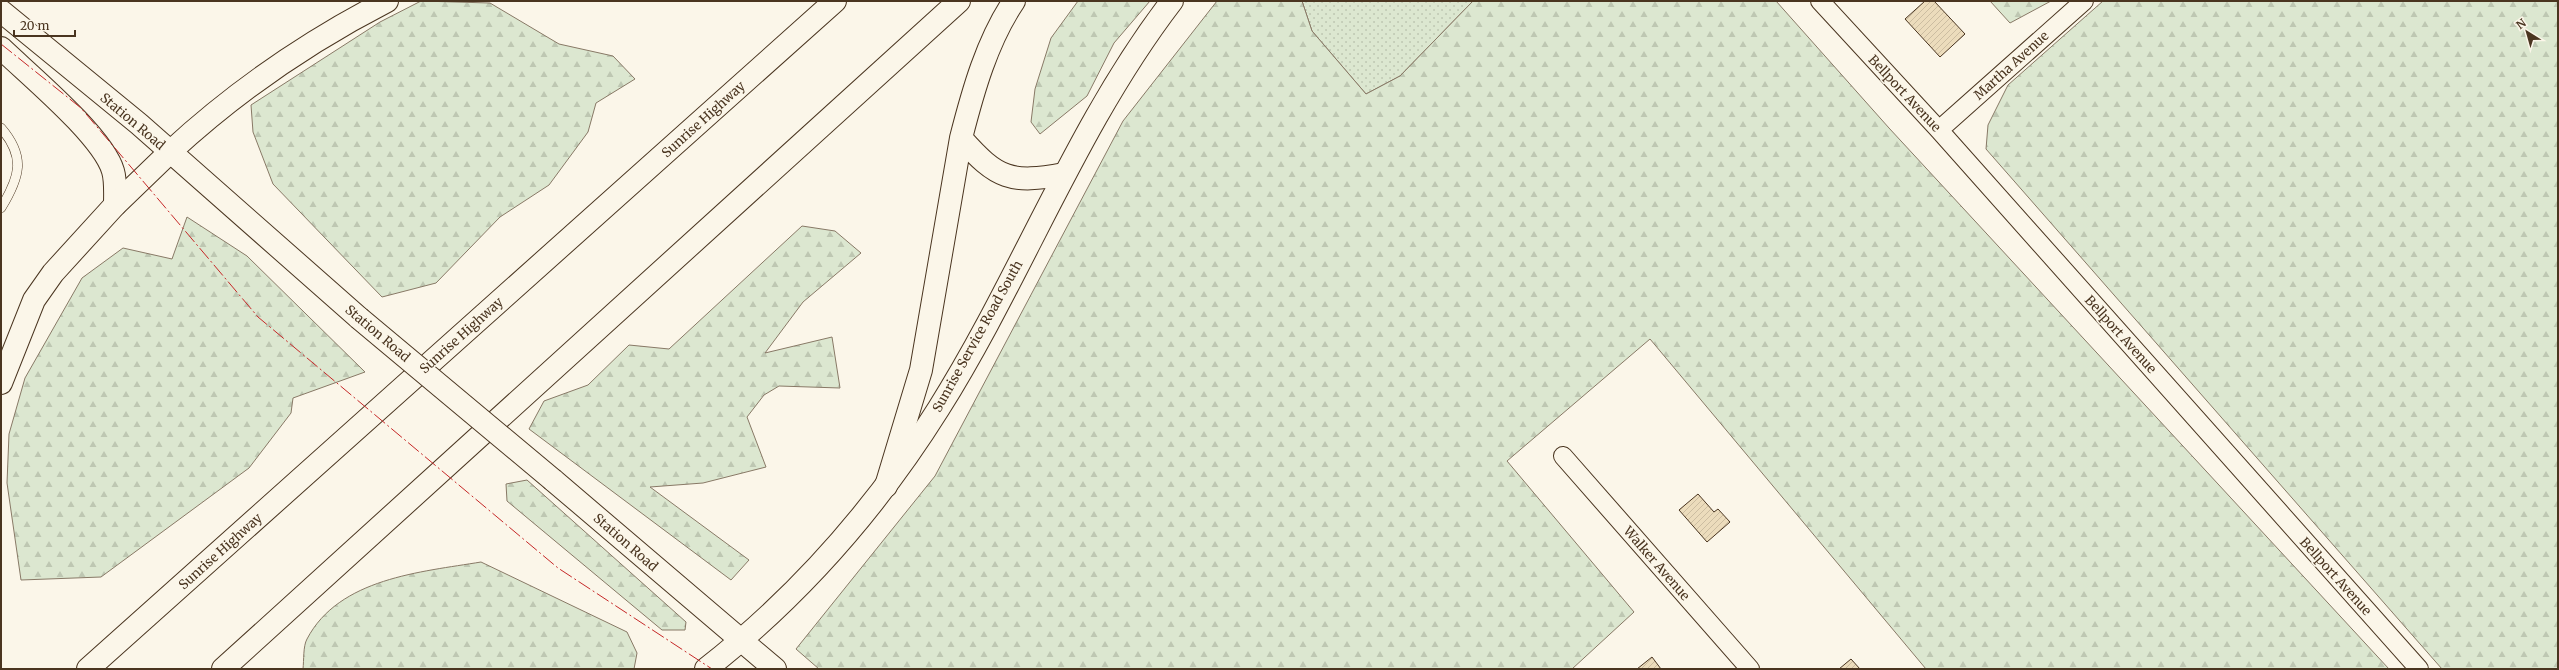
<svg xmlns="http://www.w3.org/2000/svg" width="2559" height="670" viewBox="0 0 2559 670" font-family="Merriweather,serif">
  <style>
    .green { fill: url(#green-dots); stroke: #887966 }
    .forest { fill: url(#forest-firs); stroke: #887966 }
    .building { fill: url(#building-hatch); stroke: #4a3520 }
    .lines { fill: none; stroke-linecap: round; stroke-linejoin: round }
    .lane-casing { stroke: #4a3520; stroke-width: 10 }
    .street-casing { stroke: #4a3520; stroke-width: 20 }
    .secondary-casing { stroke: #4a3520; stroke-width: 24 }
    .highway-casing { stroke: #4a3520; stroke-width: 24 }
    .lane { stroke: #fbf6e9; stroke-width: 9 }
    .street { stroke: #fbf6e9; stroke-width: 18 }
    .secondary { stroke: #fbf6e9; stroke-width: 22 }
    .highway { stroke: #fbf6e9; stroke-width: 22 }
    .secondary-bridge-casing { stroke: #4a3520; stroke-width: 24; stroke-linecap: butt }
    .secondary-bridge { stroke: #fbf6e9; stroke-width: 22 }
    .power { stroke: #c62828; stroke-width: 1; stroke-dasharray: 14 3 2 3; stroke-linecap: butt }
    .labels { text-anchor: middle; stroke-width: 3; stroke-linejoin: round; paint-order: stroke }
    .street-label { font-size: 13px; fill: #4a3520; stroke: #fbf6e9 }
  </style>
  <defs>
    <pattern id="green-dots" width="8" height="8" patternUnits="userSpaceOnUse"><rect width="8" height="8" fill="#dce7d0"/><path d="M2 2h.1M6 6h.1" fill="none" stroke="#bec7b2" stroke-width="1.8" stroke-linecap="round"/></pattern>
    <pattern id="forest-firs" width="22" height="20" patternUnits="userSpaceOnUse"><rect width="22" height="20" fill="#dce7d0"/><path d="M5 1l3.5 6h-7zM16 11l3.5 6h-7z" fill="#bec7b2"/></pattern>
    <pattern id="building-hatch" width="6" height="6" patternUnits="userSpaceOnUse"><rect width="6" height="6" fill="#ecdcbc"/><path d="M-1 1l2-2M0 6l6-6M5 7l2-2" fill="none" stroke="#ccbda1"/></pattern>
  </defs>
  <rect width="100%" height="100%" fill="#fbf6e9"/>
  <path class="green" d="M1302,1H1473L1400,76L1366,94L1312,31Z"/>
  <path class="forest" d="M421,1L490,3L559,44L613,56L635,79L596,103L588,132L549,185L500,217L436,283L382,297L273,184L253,132L251,105L380,22Z
    M1078,1H1150L1114,43L1087,96L1040,134L1031,122L1035,89L1051,38Z
    M1217,1H1302L1312,31L1366,94L1400,76L1473,1H1776L1889,128L2389,669H1926L1650,339L1507,461L1634,612L1572,669H819L796,649L935,476L1123,121Z
    M1990,1H2051L2010,23Z
    M2103,1H2558V669H2442L1986,149L1988,125L2008,85Z
    M187,217L247,256L365,372L293,398L291,413L249,468L101,577L21,580L7,483L9,434L25,378L82,278L123,248L172,259Z
    M802,226L835,231L861,253L803,302L765,353L832,337L840,388L779,386L764,395L747,417L766,467L703,483L650,487L749,560L731,580L529,429L544,401L588,385L629,345L669,349Z
    M527,480L686,622L685,630H662L507,501L506,484Z
    M481,562L627,632L637,653L634,669H303C304,660 303,646 307,639C339,578 421,572 481,562Z"/>
  <path class="building" d="M1925,1H1934L1965,34L1940,57L1905,19Z
    M1698,494L1714,512L1718,509L1730,522L1707,542L1679,510Z
    M1652,657L1661,669H1637Z
    M1851,659L1860,669H1839Z"/>
  <g class="lines">
    <defs>
      <path id="lane" d="M1,128C26,157 20,177 1,208"/>
      <path id="street" d="M1820,1L1939,130L2419,669
        M1939,130L2084,1
        M1563,456L1750,669"/>
      <path id="secondary" d="M1,11L139,124L359,318
        M1,48C29,75 103,136 113,171C116,181 115,194 115,205
        M170,152C235,92 309,41 387,1
        M553,480L775,669
        M706,669C798,597 877,507 939,408C1022,276 1076,126 1172,1"/>
      <path id="highway" d="M961,138C997,179 1011,184 1064,174
        M1,383L34,300L53,273L115,205L170,152
        M886,486L921,370L961,138C973,91 987,41 1014,1
        M88,669L835,1
        M223,669L959,1"/>
    </defs>
    <use href="#lane" class="lane-casing"/>
    <use href="#street" class="street-casing"/>
    <use href="#secondary" class="secondary-casing"/>
    <use href="#highway" class="highway-casing"/>
    <use href="#lane" class="lane"/>
    <use href="#street" class="street"/>
    <use href="#secondary" class="secondary"/>
    <use href="#highway" class="highway"/>
    <defs>
      <path id="secondary-bridge" d="M359,318L553,480"/>
    </defs>
    <use href="#secondary-bridge" class="secondary-bridge-casing"/>
    <use href="#secondary-bridge" class="secondary-bridge"/>
    <path class="power" d="M1,44L81,108L258,317L558,568L712,669"/>
  </g>
  <g class="labels">
    <g class="street-label">
      <text transform="translate(2011 65) rotate(-42)" y="5">Martha Avenue</text>
      <text transform="translate(1905 93) rotate(47)" y="5">Bellport Avenue</text>
      <text transform="translate(703 119) rotate(-42)" y="5">Sunrise Highway</text>
      <text transform="translate(133 121) rotate(40)" y="5">Station Road</text>
      <text transform="translate(378 333) rotate(40)" y="5">Station Road</text>
      <text transform="translate(2121 334) rotate(48)" y="5">Bellport Avenue</text>
      <text transform="translate(461 335) rotate(-42)" y="5">Sunrise Highway</text>
      <text transform="translate(977 336) rotate(-61)" y="5">Sunrise Service Road South</text>
      <text transform="translate(626 542) rotate(41)" y="5">Station Road</text>
      <text transform="translate(220 551) rotate(-42)" y="5">Sunrise Highway</text>
      <text transform="translate(1657 563) rotate(49)" y="5">Walker Avenue</text>
      <text transform="translate(2336 576) rotate(48)" y="5">Bellport Avenue</text>
    </g>
  </g>
  <rect width="2559" height="670" fill="none" stroke="#4a3520" stroke-width="4"/>
  <g transform="translate(2527 32) rotate(323)" stroke="#fbf6e9" stroke-width="3" paint-order="stroke">
  <path d="M0-3L7 15L0 10L-7 15Z" fill="#4a3520"/>
  <text y="-6" font-size="11" font-weight="bold" text-anchor="middle" fill="#4a3520">N</text>
  </g>
  <path d="M14 30v6h61v-6" fill="none" stroke="#4a3520" stroke-width="2"/>
  <text x="20" y="30" font-size="12" fill="#4a3520" stroke="#fbf6e9" stroke-width="3" paint-order="stroke">20 m</text>
</svg>
